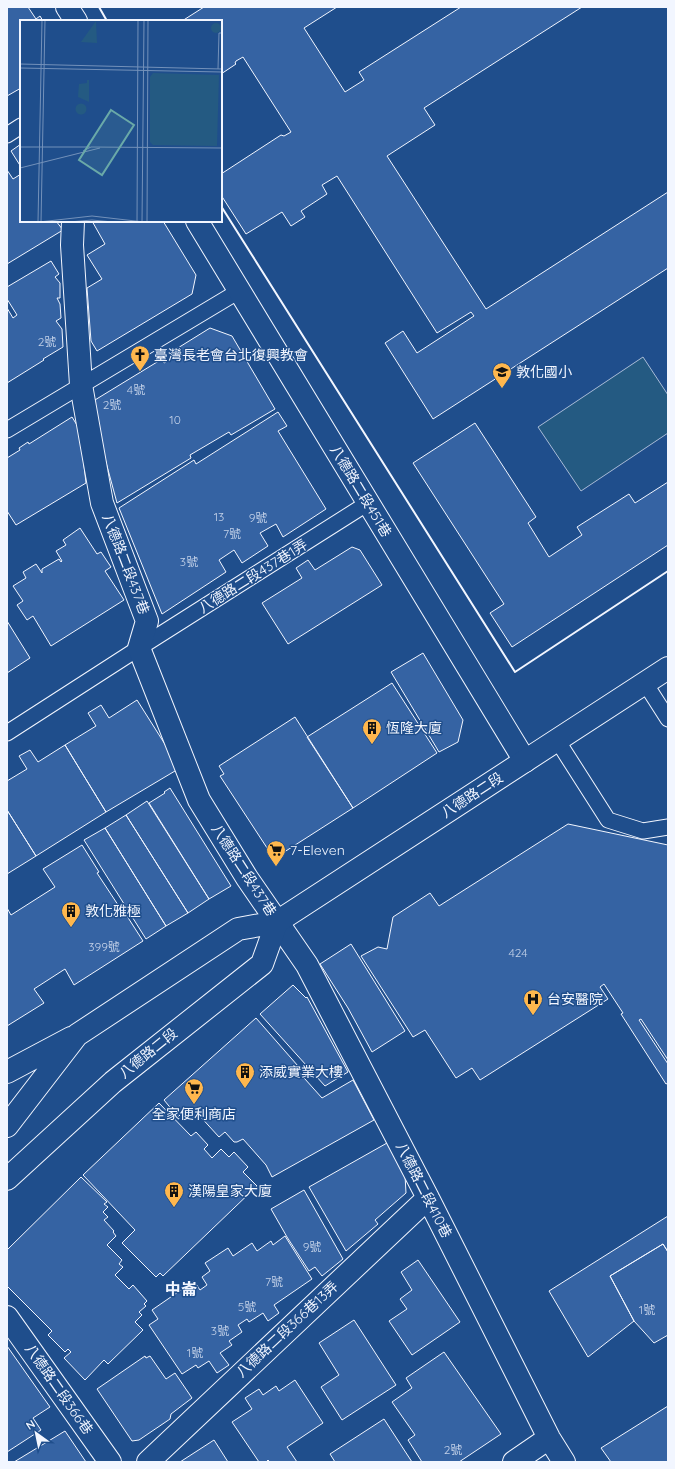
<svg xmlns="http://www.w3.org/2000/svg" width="675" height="1469" viewBox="0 0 675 1469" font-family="Quicksand,'Noto Sans TC',sans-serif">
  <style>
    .green { fill: #245a82; stroke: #a8bbd7 }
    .building { fill: #3563a3; stroke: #f2f6ff }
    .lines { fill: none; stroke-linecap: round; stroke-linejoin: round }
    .lane-casing { stroke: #f2f6ff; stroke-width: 17 }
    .street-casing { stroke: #f2f6ff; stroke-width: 24 }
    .secondary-casing { stroke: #f2f6ff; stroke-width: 24 }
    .lane { stroke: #1f4e8c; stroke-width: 15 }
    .street { stroke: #1f4e8c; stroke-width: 22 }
    .secondary { stroke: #1f4e8c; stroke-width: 22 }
    .wall { stroke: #f2f6ff; stroke-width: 2 }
    .labels { text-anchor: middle; stroke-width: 3; stroke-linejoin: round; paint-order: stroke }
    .number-label { font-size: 12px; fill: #c3d1e8 }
    .poi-label { font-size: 14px; fill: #f2f6ff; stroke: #1f4e8c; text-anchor: start }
    .street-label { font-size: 14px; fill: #f2f6ff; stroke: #1f4e8c }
    .quarter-label { font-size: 16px; font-weight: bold; fill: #f2f6ff; stroke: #1f4e8c }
    .inset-road { fill: none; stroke: #7391ba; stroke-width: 1 }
    .view { fill: #6aa9a8; fill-opacity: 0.15; stroke: #6aa9a8; stroke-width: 2 }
    .inset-edge { fill: none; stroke: #f2f6ff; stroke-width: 2 }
  </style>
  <rect width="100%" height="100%" fill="#1f4e8c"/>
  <path class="green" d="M643,357L668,395V433L581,491L538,427Z"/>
  <path class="building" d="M7,7H28L36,19L40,16L43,21H21V88L7,96Z
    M204,7H337L304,28L345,92L364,80L359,72L461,7H582L424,108L435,125L387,156L486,309L668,192V268L433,419L385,343L403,331L417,353L474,316L471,312L437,333L337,176L322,185L327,194L301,211L305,217L291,226L282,212L246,234L221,195V174L281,135L284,136L291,132L243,57L236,61L235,63L236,64L221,74V21H182Z
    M21,144V167L11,151Z
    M7,170L13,179L21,174V221H56L63,230L7,264Z
    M92,221H163L196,275L192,294L97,351L91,341L87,288L102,279L87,255L105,244Z
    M51,261L59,274L55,277L60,283V298H57L60,304L61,318L56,321L62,329L63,347L43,359L44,360L7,383V308L13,318L17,315L7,299V287Z
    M210,328L232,336L275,409L231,435L229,432L190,455L191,458L117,503L90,403L162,359L164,363L176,356L173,351Z
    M278,412L287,426L278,431L326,509L283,537L276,524L260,533L268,546L242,563L234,550L219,560L226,572L162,614L119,508L194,460L196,464Z
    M72,417L80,430L86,483L16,525L7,511V458L20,450L19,448L28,442L29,444Z
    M475,423L536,517L528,523L549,557L582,535L577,527L629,494L635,503L668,482V545L512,647L490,613L504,604L413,463Z
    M80,528L97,554L101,552L111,567L105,571L124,600L51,646L33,616L27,620L17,605L23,601L13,586L26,578L23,572L36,564L42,573V569L59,559L61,562L62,561L56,551L66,545L63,540Z
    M352,547L360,550L382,585L288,644L262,603L302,578L296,568L308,560L315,570Z
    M7,621L30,658L7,673Z
    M423,653L463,720L458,742L439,752L391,672Z
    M392,683L437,753L353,808L307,737Z
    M137,700L180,768L106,812L65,745L96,726L88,713L101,705L109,718Z
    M295,717L353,808L278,856L275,852L271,854L220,776L224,774L219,766Z
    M65,745L106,812L36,856L7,810V781L27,769L19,756L30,750L38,762Z
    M170,788L231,886L209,899L149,803L165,793L164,792Z
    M147,801L209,899L188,913L126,815Z
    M7,810L36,856L7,874Z
    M126,815L188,913L166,926L105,828Z
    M568,824L668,845V1060L641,1019L639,1020L668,1064V1083L666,1084L621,1014L623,1013L604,984L600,987L608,999L480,1080L472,1068L456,1078L425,1030L413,1037L361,956L378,947L387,949L393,917L430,893L439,906Z
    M105,828L166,926L146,939L84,840Z
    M82,845L99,872L97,873L124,914L125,913L143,941L74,985L65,969L34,989L44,1003L7,1026V908L11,915L55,887L43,869Z
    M351,944L405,1031L372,1052L348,1008L320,964Z
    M293,985L306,998L307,997L348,1072L325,1086L260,1014Z
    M256,1018L298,1066L296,1069L322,1098L353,1080L374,1120L272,1177L266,1165L243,1139L237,1142H234L225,1132L219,1137L198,1114L190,1119L183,1112L178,1117L164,1100Z
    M159,1103L191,1136L196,1132L208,1145L204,1149L212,1158L221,1149L229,1157L234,1152L248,1167L243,1172L257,1186L163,1276L160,1273L156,1277L122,1243L135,1230L83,1175Z
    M387,1143L405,1175L406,1193L375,1220L378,1224L346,1251L309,1187Z
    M81,1177L107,1202L104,1204L108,1207L103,1212L108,1217L104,1220L114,1231L113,1232L116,1236L107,1245L122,1260L119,1264L123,1267L115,1275L129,1289L133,1285L147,1301L144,1304L146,1306L139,1312L142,1315L135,1322L143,1330L108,1364L104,1360L85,1380L64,1358L71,1352L68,1349L65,1352L48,1335L52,1331L7,1286V1250Z
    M304,1190L343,1259L322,1276L315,1267L309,1271L287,1237L271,1209Z
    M668,1216V1252L663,1244L610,1276L634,1321L588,1357L549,1291Z
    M285,1236L312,1279L274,1305L279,1313L268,1321L263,1313L249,1322L247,1319L238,1325L242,1332L229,1341L232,1345L220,1353L229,1365L217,1373L209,1361L198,1368L196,1365L182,1374L149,1325L158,1319L152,1310L194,1281L200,1290L207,1285L202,1277L210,1271L205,1263L228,1248L233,1256L252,1243L257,1251L271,1241L273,1245Z
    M663,1244L668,1252V1335L654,1343L634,1321L610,1276Z
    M418,1260L460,1322L412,1355L389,1321L407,1309L400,1299L412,1290L401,1272Z
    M354,1320L396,1385L342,1420L321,1387L339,1375L319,1343Z
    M7,1346L50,1407L33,1418L41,1430L7,1452Z
    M444,1352L501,1434L459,1462H422L408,1440L415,1435L392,1402L412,1388L406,1378Z
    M145,1356L146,1358L150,1356L166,1379L175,1373L192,1398L171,1414L170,1419L139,1440L132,1441L97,1389Z
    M295,1380L323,1423L287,1447L297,1462H270L268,1460L266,1462H259L232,1422L252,1409L245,1398L259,1389L263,1395L276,1386L279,1391Z
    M668,1406V1462H611L601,1448Z
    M384,1419L412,1462H335L330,1454Z
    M65,1431L86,1462H14Z
    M214,1440L228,1462H180Z"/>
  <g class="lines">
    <defs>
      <path id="lane" d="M7,135L21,126
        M7,430L239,291
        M645,683L668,719
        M7,733L139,648L368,503
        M557,740L608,820L643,831L668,827"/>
      <path id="street" d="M67,7L76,21
        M73,221L72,245L81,385L102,503L147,621L139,648L199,800L247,878L307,965L428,1198L549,1438L564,1462
        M197,221L525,761
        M7,1317L110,1462
        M148,1462L428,1198
        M514,1462L549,1438"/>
      <path id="secondary" d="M7,1072L71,1038
        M7,1126L77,1035L238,929L277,922L668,668
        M7,1179L113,1082L262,964L277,922"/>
    </defs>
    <use href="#lane" class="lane-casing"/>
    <use href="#street" class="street-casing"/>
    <use href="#secondary" class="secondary-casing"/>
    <use href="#lane" class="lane"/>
    <use href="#street" class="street"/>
    <use href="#secondary" class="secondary"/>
    <path class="wall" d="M99,7L107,21
      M221,206L515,672L668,571"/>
  </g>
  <defs>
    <symbol id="church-pin" viewBox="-11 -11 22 30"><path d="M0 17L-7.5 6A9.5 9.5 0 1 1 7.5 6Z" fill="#ffb74d" stroke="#1f4e8c"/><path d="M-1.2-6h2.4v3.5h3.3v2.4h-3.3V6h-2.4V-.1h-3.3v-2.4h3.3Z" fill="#111"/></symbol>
    <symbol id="school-pin" viewBox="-11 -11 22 30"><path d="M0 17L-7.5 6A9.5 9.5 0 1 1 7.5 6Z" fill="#ffb74d" stroke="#1f4e8c"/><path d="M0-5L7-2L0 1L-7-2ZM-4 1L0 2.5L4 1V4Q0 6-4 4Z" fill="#111"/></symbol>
    <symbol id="building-pin" viewBox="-11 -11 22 30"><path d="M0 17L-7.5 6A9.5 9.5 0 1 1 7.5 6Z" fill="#ffb74d" stroke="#1f4e8c"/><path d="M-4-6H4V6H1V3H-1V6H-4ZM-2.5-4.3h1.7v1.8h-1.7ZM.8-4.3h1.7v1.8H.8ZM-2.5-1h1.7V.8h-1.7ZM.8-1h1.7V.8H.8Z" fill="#111"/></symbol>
    <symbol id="supermarket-pin" viewBox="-11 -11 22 30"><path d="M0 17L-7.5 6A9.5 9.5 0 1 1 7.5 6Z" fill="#ffb74d" stroke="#1f4e8c"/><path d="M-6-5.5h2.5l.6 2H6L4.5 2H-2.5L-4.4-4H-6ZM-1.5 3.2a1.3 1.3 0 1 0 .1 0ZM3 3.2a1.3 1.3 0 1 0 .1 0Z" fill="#111"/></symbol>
    <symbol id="hospital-pin" viewBox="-11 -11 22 30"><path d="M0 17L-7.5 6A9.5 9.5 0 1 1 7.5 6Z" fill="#ffb74d" stroke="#1f4e8c"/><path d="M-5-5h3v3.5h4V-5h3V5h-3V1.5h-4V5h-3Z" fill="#111"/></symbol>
  </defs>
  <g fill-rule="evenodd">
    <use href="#church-pin" x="129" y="344" width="22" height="30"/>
    <use href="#school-pin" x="491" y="361" width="22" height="30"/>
    <use href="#building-pin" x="361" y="717" width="22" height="30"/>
    <use href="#supermarket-pin" x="265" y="839" width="22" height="30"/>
    <use href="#building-pin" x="60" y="900" width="22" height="30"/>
    <use href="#hospital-pin" x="522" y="988" width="22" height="30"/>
    <use href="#building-pin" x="234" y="1061" width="22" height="30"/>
    <use href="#supermarket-pin" x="183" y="1077" width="22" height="30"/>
    <use href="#building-pin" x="163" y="1180" width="22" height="30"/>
  </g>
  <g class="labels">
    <g class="number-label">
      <text x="47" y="346">2號</text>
      <text x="136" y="394">4號</text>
      <text x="112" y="409">2號</text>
      <text x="175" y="424">10</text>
      <text x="219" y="521">13</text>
      <text x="258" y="522">9號</text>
      <text x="232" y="538">7號</text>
      <text x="189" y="566">3號</text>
      <text x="104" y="951">399號</text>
      <text x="518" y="957">424</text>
      <text x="312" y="1251">9號</text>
      <text x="274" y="1286">7號</text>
      <text x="247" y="1311">5號</text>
      <text x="647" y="1314">1號</text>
      <text x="220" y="1335">3號</text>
      <text x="195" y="1357">1號</text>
      <text x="453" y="1454">2號</text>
    </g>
    <g class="poi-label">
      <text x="154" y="360">臺灣長老會台北復興教會</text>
      <text x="516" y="377">敦化國小</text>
      <text x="386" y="733">恆隆大廈</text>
      <text x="290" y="855">7-Eleven</text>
      <text x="85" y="916">敦化雅極</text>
      <text x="547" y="1004">台安醫院</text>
      <text x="259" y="1077">添威實業大樓</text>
      <text x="194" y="1119" text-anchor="middle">全家便利商店</text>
      <text x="188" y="1196">漢陽皇家大廈</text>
    </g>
    <g class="street-label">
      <text transform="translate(361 491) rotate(59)" y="5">八德路二段451巷</text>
      <text transform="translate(126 564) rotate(69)" y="5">八德路二段437巷</text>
      <text transform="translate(253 576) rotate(-32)" y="5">八德路二段437巷1弄</text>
      <text transform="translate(472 795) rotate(-33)" y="5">八德路二段</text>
      <text transform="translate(244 870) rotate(57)" y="5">八德路二段437巷</text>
      <text transform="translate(148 1053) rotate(-39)" y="5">八德路二段</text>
      <text transform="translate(424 1190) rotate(63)" y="5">八德路二段410巷</text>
      <text transform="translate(287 1329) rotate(-43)" y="5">八德路二段366巷13弄</text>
      <text transform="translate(59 1389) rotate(55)" y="5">八德路二段366巷</text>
    </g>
    <g class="quarter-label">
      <text x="181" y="1295">中崙</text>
    </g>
  </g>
  <g transform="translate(20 20)">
    <rect width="202" height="202" fill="#1f4e8c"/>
    <path d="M76,1L77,23L61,22ZM191 8a5 5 0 1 1 10 0a5 5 0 1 1-10 0ZM133,53L199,55L197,126L133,125L130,122V57ZM67,60H69V82L58,77L59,64L67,63ZM55.5 89a5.5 5.5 0 1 1 11 0a5.5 5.5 0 1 1-11 0Z" fill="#245a82"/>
    <path class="inset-road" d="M0,44L202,49M0,48L202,52M198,49L199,13H202M0,127H70M63,131L71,127L202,128M0,148L80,128M18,202L22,0M19,202L72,196L124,202M21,202L25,0M49,202L72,200L93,202M117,202L118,0M122,202L124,0M127,202L128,0"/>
    <path class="view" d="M91,90L114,105L82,155L59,140Z"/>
    <rect width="202" height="202" class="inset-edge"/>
  </g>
  <rect width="675" height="1469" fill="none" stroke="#f2f6ff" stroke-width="16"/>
  <g transform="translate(36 1433) rotate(327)" stroke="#1f4e8c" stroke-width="3" paint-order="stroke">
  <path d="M0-3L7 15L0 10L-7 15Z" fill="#f2f6ff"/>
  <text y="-6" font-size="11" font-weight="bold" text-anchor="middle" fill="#f2f6ff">N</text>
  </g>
</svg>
